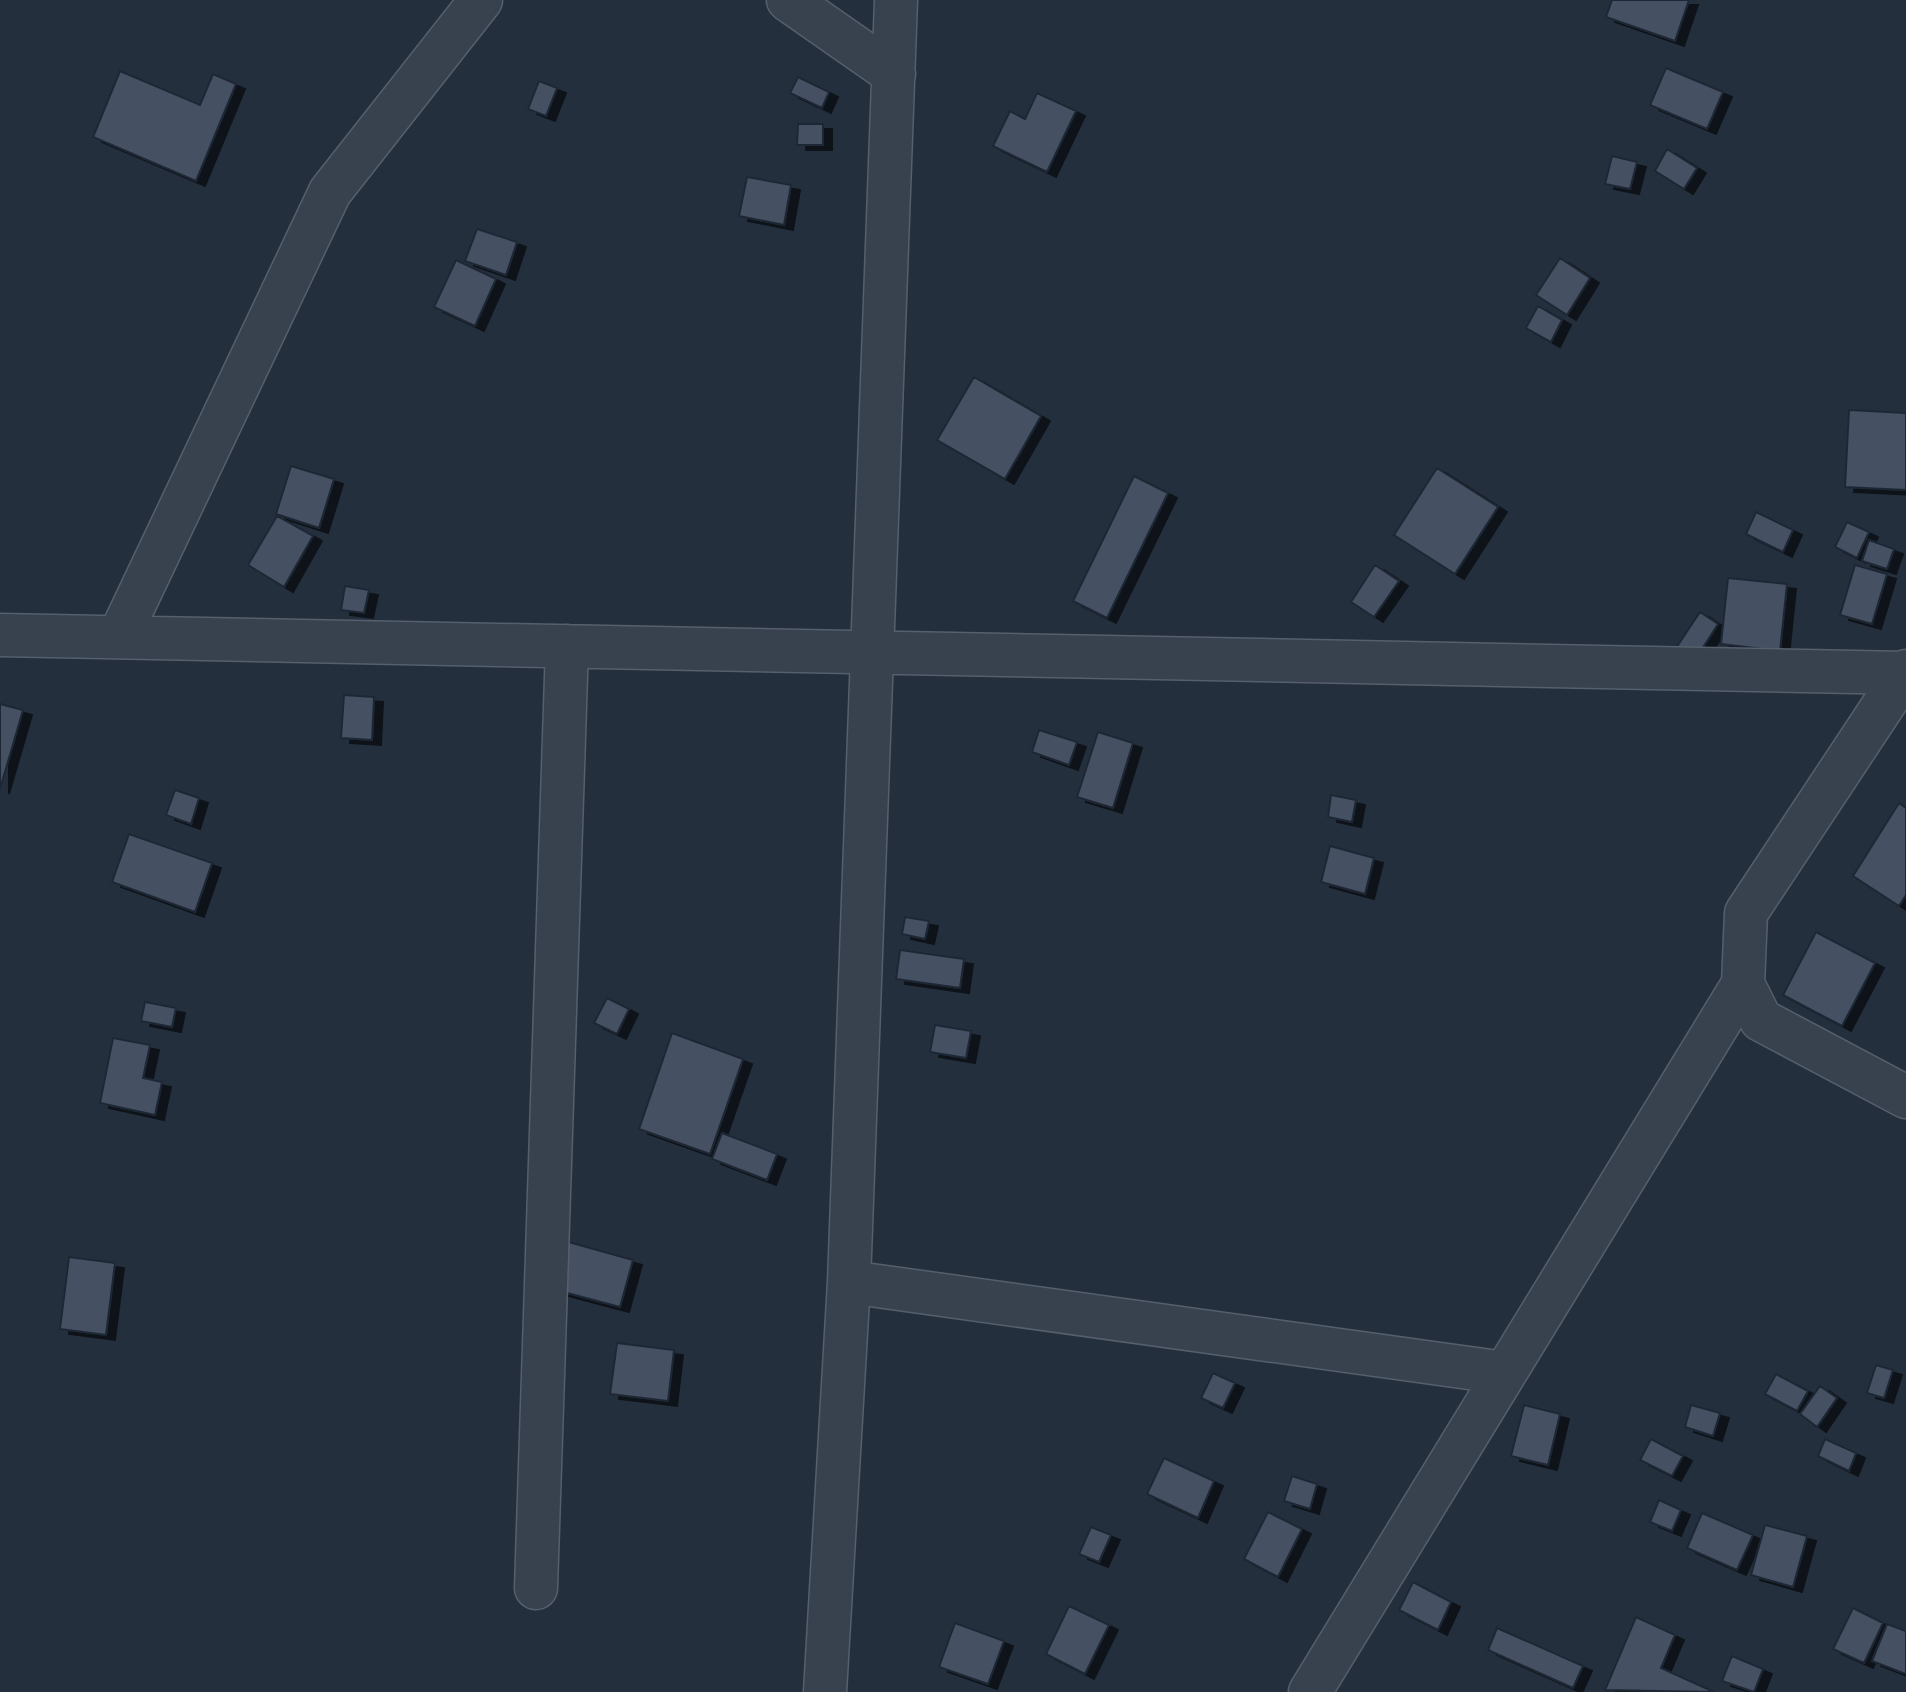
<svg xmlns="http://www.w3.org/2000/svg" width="1906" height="1692" viewBox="0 0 1906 1692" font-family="'Open Sans',sans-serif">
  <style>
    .building { fill: #455162; stroke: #1f2835; stroke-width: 2; filter: url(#shadow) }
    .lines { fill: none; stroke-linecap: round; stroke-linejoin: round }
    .minor-casing { stroke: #565f6c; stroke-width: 45 }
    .minor { stroke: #38414e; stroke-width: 42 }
  </style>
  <defs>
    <filter id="shadow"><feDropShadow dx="9" dy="5" stdDeviation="0" flood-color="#0009"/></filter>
  </defs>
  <rect width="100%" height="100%" fill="#242f3e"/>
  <path class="building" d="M1612,0H1689L1675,41L1606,17Z
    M1666,68L1723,92L1707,129L1650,105Z
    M120,71L200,105L213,74L236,84L196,181L93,137Z
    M798,77L829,92L822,108L790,93Z
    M539,81L557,88L546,116L528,109Z
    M1037,93L1076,111L1047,172L993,146L1010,111L1025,119Z
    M798,124H823V145H797Z
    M1667,149L1697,168L1684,189L1655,171Z
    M1612,156L1637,162L1630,189L1605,184Z
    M747,177L791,185L784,225L739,216Z
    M477,229L517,242L506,275L465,261Z
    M1560,258L1590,278L1567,315L1536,295Z
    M456,260L496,279L475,326L434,307Z
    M1538,306L1562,320L1551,342L1526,328Z
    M974,377L1041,416L1005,479L937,440Z
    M1849,410L1906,413V490L1845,487Z
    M291,466L334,479L319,528L276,514Z
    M1437,468L1498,507L1455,574L1394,535Z
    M1134,476L1168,493L1107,618L1073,601Z
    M1756,512L1793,530L1783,552L1746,534Z
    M277,516L313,536L284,587L248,565Z
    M1847,522L1869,532L1857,558L1835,547Z
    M1869,540L1894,549L1887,569L1862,561Z
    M1375,565L1399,581L1374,617L1351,602Z
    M1855,565L1887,574L1872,624L1840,615Z
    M1728,578L1787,584L1780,651L1721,644Z
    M345,586L369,590L364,613L341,610Z
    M1700,612L1718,624L1693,663L1674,651Z
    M344,695L374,697L372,740L341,738Z
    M0,704L23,710L0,789Z
    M1039,730L1077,742L1069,765L1032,752Z
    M1098,732L1133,743L1113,808L1077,797Z
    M175,790L199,798L191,824L166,815Z
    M1331,795L1356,800L1352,822L1328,817Z
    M1899,803L1906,808V895L1899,906L1853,876Z
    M129,834L212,863L195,912L112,882Z
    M1330,846L1374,858L1365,894L1321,882Z
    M905,917L929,921L925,939L902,934Z
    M1816,932L1875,963L1842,1026L1783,995Z
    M900,950L964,959L960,988L896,979Z
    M607,998L629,1009L617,1034L594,1023Z
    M145,1002L176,1008L172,1027L141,1021Z
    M935,1025L971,1031L966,1058L930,1052Z
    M672,1033L743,1059L710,1154L639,1129Z
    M113,1038L150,1045L143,1078L162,1082L155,1115L100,1103Z
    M722,1133L777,1154L767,1180L712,1159Z
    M565,1241L633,1260L620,1307L552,1289Z
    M69,1257L115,1263L106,1335L60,1329Z
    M617,1343L674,1350L668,1401L610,1394Z
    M1876,1365L1893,1370L1884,1398L1867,1393Z
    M1213,1373L1235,1383L1223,1408L1201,1398Z
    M1776,1374L1808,1391L1797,1411L1765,1394Z
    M1820,1386L1837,1398L1817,1427L1800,1414Z
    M1524,1405L1560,1414L1548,1465L1511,1456Z
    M1691,1405L1720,1413L1713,1436L1685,1427Z
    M1651,1439L1683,1456L1672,1476L1640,1460Z
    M1825,1439L1856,1453L1849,1471L1818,1456Z
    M1164,1458L1214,1481L1198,1518L1147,1494Z
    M1292,1476L1317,1484L1310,1509L1284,1501Z
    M1659,1500L1681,1510L1672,1531L1650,1522Z
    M1268,1512L1302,1529L1278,1577L1244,1559Z
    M1702,1513L1753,1535L1737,1570L1687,1548Z
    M1765,1525L1807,1536L1793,1587L1751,1575Z
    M1091,1527L1111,1535L1099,1562L1079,1554Z
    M1413,1582L1451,1602L1438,1630L1399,1610Z
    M1069,1606L1109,1625L1085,1674L1046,1654Z
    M1853,1608L1883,1623L1864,1663L1833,1649Z
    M1636,1617L1675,1635L1661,1668L1714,1692L1605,1690Z
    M955,1623L1004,1641L988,1684L939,1667Z
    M1887,1624L1906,1631V1674L1872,1661Z
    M1497,1628L1583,1666L1573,1688L1488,1650Z
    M1732,1656L1763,1669L1754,1692L1722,1681Z"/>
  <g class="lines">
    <defs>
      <path id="minor" d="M788,0L894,74
        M0,635L1906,673
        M119,637L330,192L481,0
        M1906,671L1746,913L1743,984L1761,1020L1906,1097
        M849,1282L1505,1373
        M536,1588L567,646
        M825,1692L849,1282L896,0
        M1310,1692L1743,984"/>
    </defs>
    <use href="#minor" class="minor-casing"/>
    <use href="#minor" class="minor"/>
  </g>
</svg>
